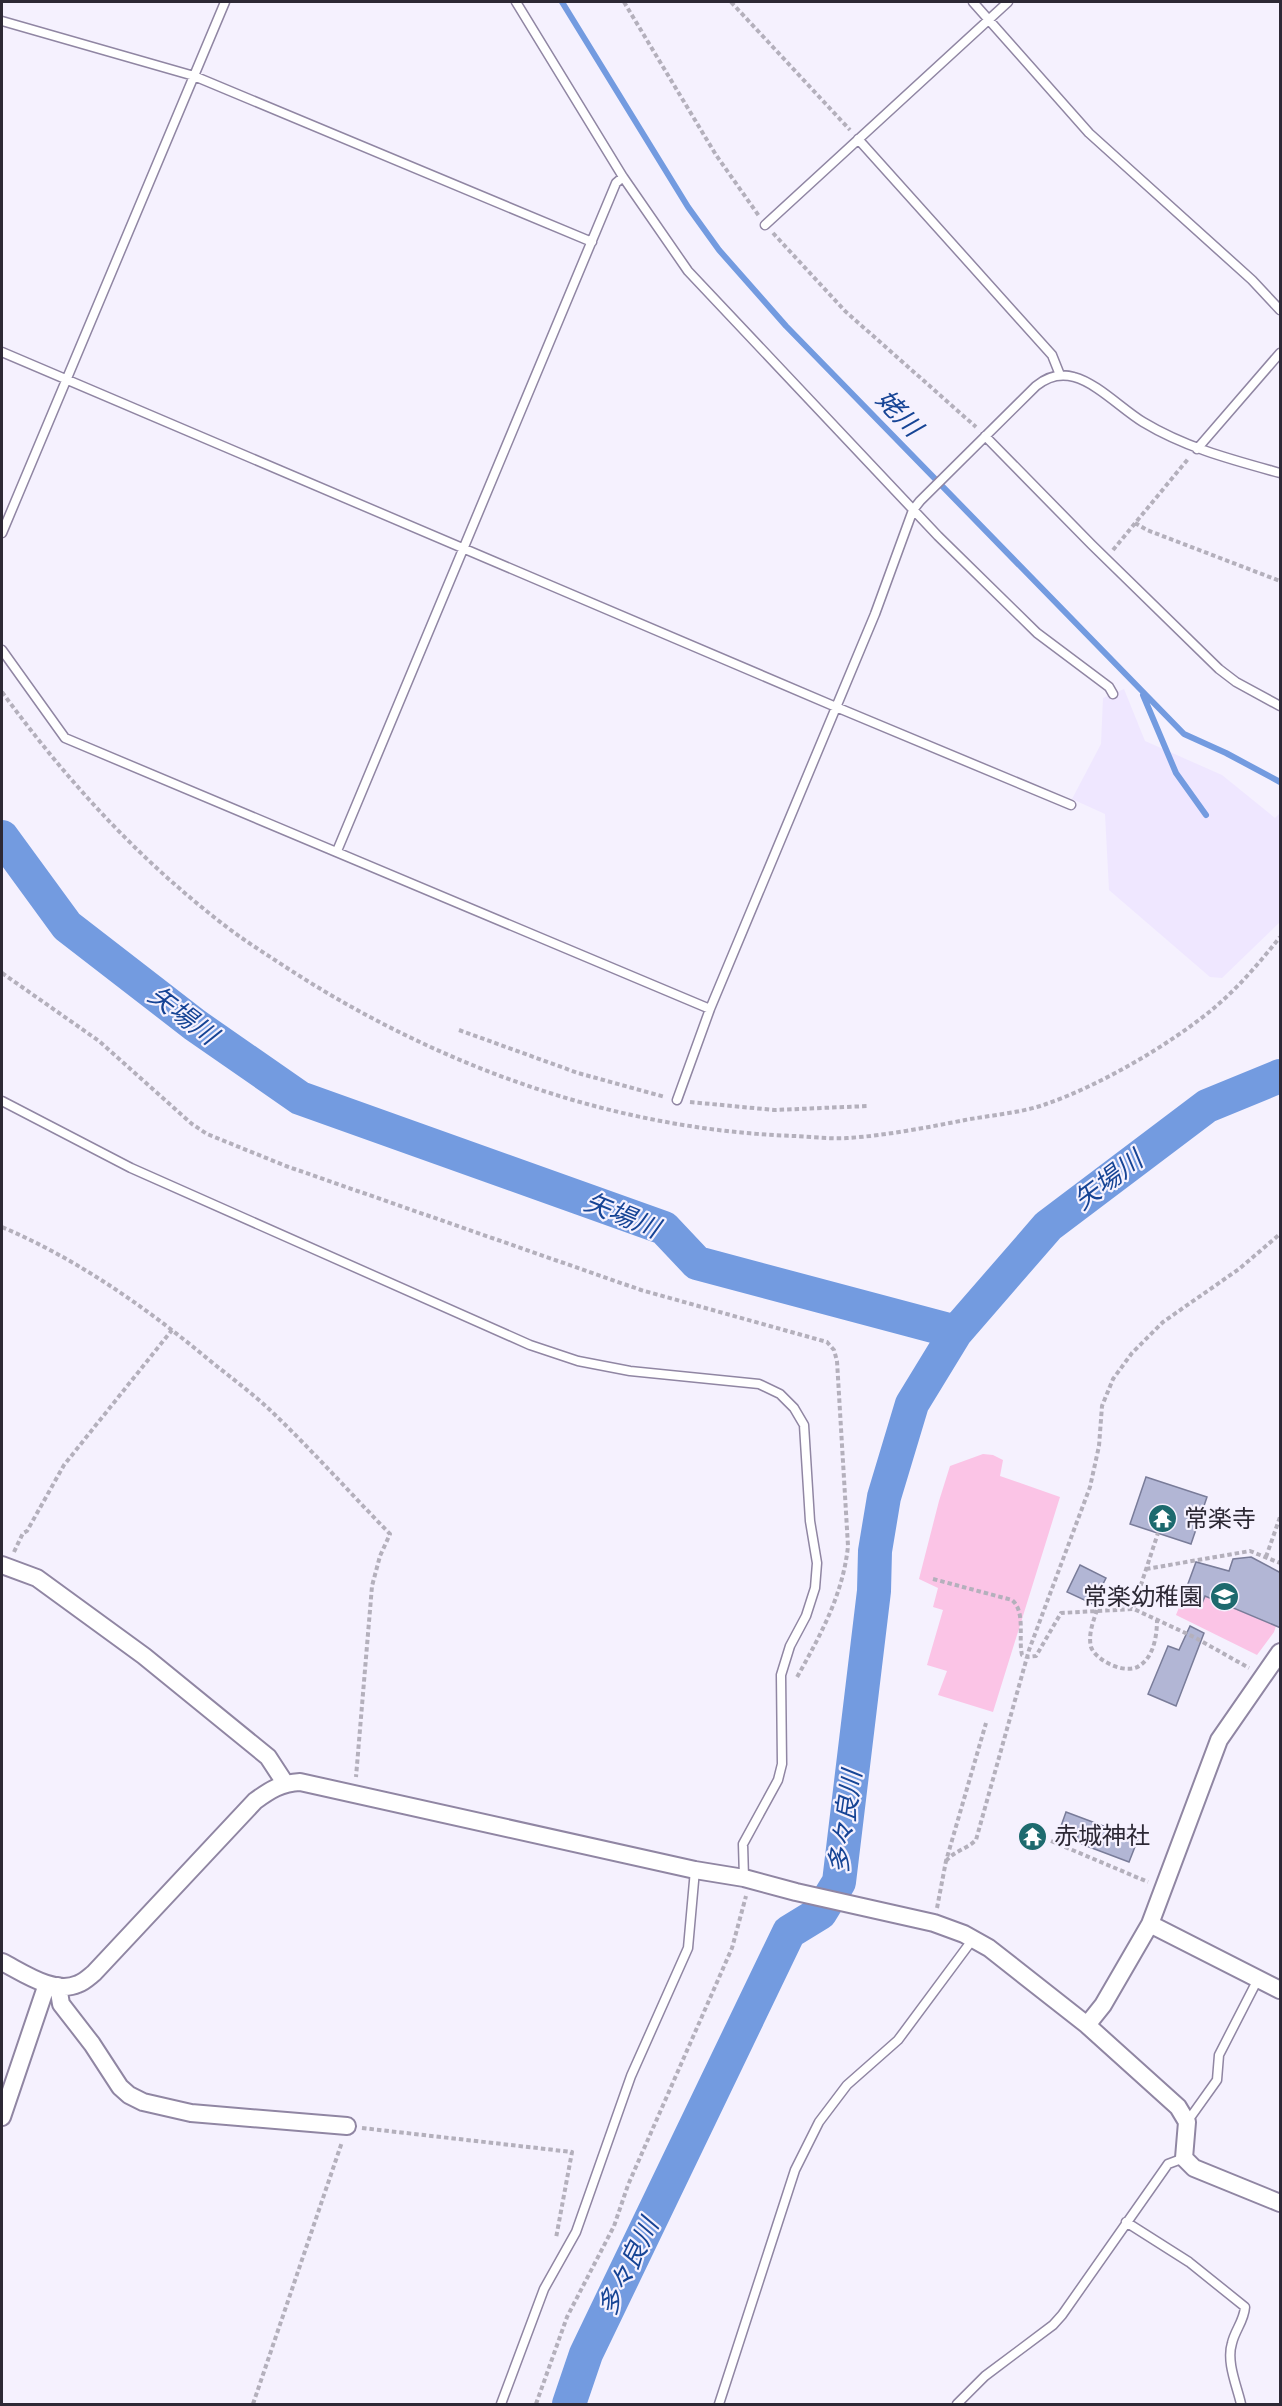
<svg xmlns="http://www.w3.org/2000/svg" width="1282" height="2406" viewBox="0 0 1282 2406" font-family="Spectral,'Noto Sans JP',serif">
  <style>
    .built { fill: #efe7ff }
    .green { fill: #fbc4e6 }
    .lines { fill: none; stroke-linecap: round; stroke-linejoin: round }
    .stream { stroke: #739be0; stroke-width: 6 }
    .river { stroke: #739be0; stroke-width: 34 }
    .building { fill: #b2b6d5; stroke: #797c99; stroke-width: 1.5 }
    .service-casing { stroke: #9086a3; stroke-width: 11 }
    .minor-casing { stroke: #9086a3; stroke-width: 20 }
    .path { stroke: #b4b0bc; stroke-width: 4; stroke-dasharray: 4.5 3; stroke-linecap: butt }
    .service { stroke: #fff; stroke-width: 8 }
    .minor { stroke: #fff; stroke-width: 16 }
    .labels { text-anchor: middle; stroke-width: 4.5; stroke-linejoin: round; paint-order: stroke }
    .poi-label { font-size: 24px; fill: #2d2935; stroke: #f5f1fe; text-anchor: start }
    .water-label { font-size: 26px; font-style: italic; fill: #164495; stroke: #f5f1fe }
  </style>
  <rect width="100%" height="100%" fill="#f5f1fe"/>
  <path class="built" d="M1124,689L1145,741L1222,775L1275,818L1280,813V922L1222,978L1210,977L1109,890L1105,814L1072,799L1101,744L1103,698Z"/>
  <path class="green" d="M983,1454L993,1455L1003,1460L1000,1476L1060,1497L993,1712L938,1695L947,1671L927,1665L943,1610L933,1607L938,1588L919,1579L939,1501L950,1466Z
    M1205,1596L1276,1626L1274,1632L1257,1655L1176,1615L1182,1600L1201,1606Z"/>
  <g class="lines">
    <path class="stream" d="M562,2L688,207L719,250L786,326L1184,734L1226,753L1280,782
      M1143,695L1176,773L1206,815"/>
    <path class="river" d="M2,837L67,926L195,1025L300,1098L664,1228L697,1263L956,1332
      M569,2404L586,2354L789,1932L820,1913L839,1882L874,1591L875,1551L884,1497L912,1404L956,1332L1048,1226L1207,1106L1280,1076"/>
  </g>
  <path class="building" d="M1146,1477L1207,1497L1191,1544L1130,1524Z
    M1251,1557L1281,1573V1628L1205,1596L1201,1606L1182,1600L1196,1562L1229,1571L1233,1559Z
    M1080,1565L1106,1578L1093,1604L1067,1592Z
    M1190,1626L1204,1633L1176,1706L1148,1694L1168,1646L1179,1650Z
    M1066,1812L1138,1839L1129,1862L1076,1842L1079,1833L1061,1826Z"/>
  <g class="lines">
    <defs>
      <path id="service" d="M516,2L623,177L688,271L938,536L1037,633L1109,687L1113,694
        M973,2L1089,133L1252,280L1280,310
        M2,21L194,76L592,242
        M858,139L1052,355L1060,375
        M765,225L1008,2
        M2,352L836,707L1071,805
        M985,436L1092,545L1219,669L1236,682L1280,706
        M1197,449L1280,353
        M2,533L225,2
        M2,650L65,738L710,1009
        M337,851L616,183L623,177
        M677,1100L710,1009L875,614L913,510L920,501L1036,386C1047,377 1060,373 1074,377C1097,383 1123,410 1143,422C1186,448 1233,460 1280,473
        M2,1101L131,1168L530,1345L578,1361L630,1371L759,1384L780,1394L794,1408L804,1425L810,1521L817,1563L815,1588L806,1616L790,1646L781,1675L782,1764L778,1780L743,1844L744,1878
        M1187,2122L1217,2080L1219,2055L1258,1979
        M1126,2222L1189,2262L1245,2307C1244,2321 1235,2330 1232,2343C1226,2362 1237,2386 1241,2404
        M501,2404L544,2289L576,2232L631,2076L688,1948L695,1870
        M719,2404L795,2170L819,2122L847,2085L898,2040L973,1939
        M957,2404L985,2376L1053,2325L1062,2315L1168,2164L1184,2158"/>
      <path id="minor" d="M2,1565L37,1578L144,1656L268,1757L285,1783
        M1150,1924L1280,1990
        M2,1962C22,1972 54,1995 78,1984C84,1982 89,1977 94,1973L255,1801C270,1790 281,1783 300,1782L695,1870L744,1878L796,1892L934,1923L964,1934L989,1948L1087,2025L1178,2107L1187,2122L1184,2158L1194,2168L1280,2203
        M58,1986L61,2004L92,2044L120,2087L129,2095L143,2102L191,2113L347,2126
        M1087,2025L1103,2005L1150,1924L1219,1740L1280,1652
        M2,2117L47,1984"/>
    </defs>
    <use href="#service" class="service-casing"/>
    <use href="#minor" class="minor-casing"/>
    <path class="path" d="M624,2L716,155L759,216
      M731,2L850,130
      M773,233L845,311L976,427
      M1135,523L1147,530L1280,581
      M1113,550L1188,459
      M2,692C68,782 139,860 228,928C244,940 261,951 278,962C430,1063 611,1130 795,1136C812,1137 830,1139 847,1138C883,1136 930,1127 965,1120C992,1115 1021,1113 1046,1104C1099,1086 1171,1044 1214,1008C1239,987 1260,962 1280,937
      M2,973L99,1041L192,1124L207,1134L286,1166L641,1290L827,1342L834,1350L837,1361L848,1546C843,1595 820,1636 796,1679
      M459,1030L578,1073L665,1097
      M690,1102L774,1110L869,1106
      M2,1227C81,1261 148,1309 214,1364C233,1379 253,1394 270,1410C312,1450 350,1493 390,1534L380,1556L372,1586L356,1777
      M14,1552L23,1533L27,1531L64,1465L172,1330
      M1266,1557L1280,1517
      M1146,1569L1250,1551L1280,1563
      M933,1579L1012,1600C1026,1612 1018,1638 1022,1655L1027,1657L1036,1656L1061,1613L1133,1609L1158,1533
      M1108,1597L1194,1637L1249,1668
      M1097,1610C1093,1622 1088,1635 1091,1647C1096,1661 1126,1675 1139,1666C1154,1657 1157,1635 1157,1620
      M1051,1841L1148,1882
      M946,1861C954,1851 967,1849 976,1840L1029,1650L1090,1487L1099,1446L1102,1406L1113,1379L1132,1353L1163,1322L1239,1269L1280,1234
      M937,1908L946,1861L986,1723
      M362,2128L572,2152L556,2238
      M253,2404L342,2142
      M536,2404L567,2317L614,2226L628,2185L732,1948L746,1896"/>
    <use href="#service" class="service"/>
    <use href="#minor" class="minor"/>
  </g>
  <defs>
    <symbol id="temple-disc" viewBox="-11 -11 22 22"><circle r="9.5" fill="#1d6a6e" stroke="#f5f1fe"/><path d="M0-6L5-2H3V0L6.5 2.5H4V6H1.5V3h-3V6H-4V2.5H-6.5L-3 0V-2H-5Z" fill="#fff"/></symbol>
    <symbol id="school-disc" viewBox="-11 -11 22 22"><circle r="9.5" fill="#1d6a6e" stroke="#f5f1fe"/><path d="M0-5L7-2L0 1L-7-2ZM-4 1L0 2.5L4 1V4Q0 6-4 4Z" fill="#fff"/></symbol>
  </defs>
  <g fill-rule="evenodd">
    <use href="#temple-disc" x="1146" y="1502" width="33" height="33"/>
    <use href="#school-disc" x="1208" y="1580" width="33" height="33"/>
    <use href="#temple-disc" x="1016" y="1820" width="33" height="33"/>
  </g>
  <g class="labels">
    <g class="poi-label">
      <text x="1184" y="1527">常楽寺</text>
      <text x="1203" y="1605" text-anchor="end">常楽幼稚園</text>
      <text x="1054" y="1844">赤城神社</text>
    </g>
    <g class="water-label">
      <text transform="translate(899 413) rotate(46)" y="9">姥川</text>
      <text transform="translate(183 1015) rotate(37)" y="9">矢場川</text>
      <text transform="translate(1108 1180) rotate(-37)" y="9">矢場川</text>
      <text transform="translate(622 1215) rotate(22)" y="9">矢場川</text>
      <text transform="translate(845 1822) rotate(-82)" y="9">多々良川</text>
      <text transform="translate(628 2267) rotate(-64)" y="9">多々良川</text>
    </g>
  </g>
  <rect width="1282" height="2406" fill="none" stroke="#2d2935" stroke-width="6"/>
</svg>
